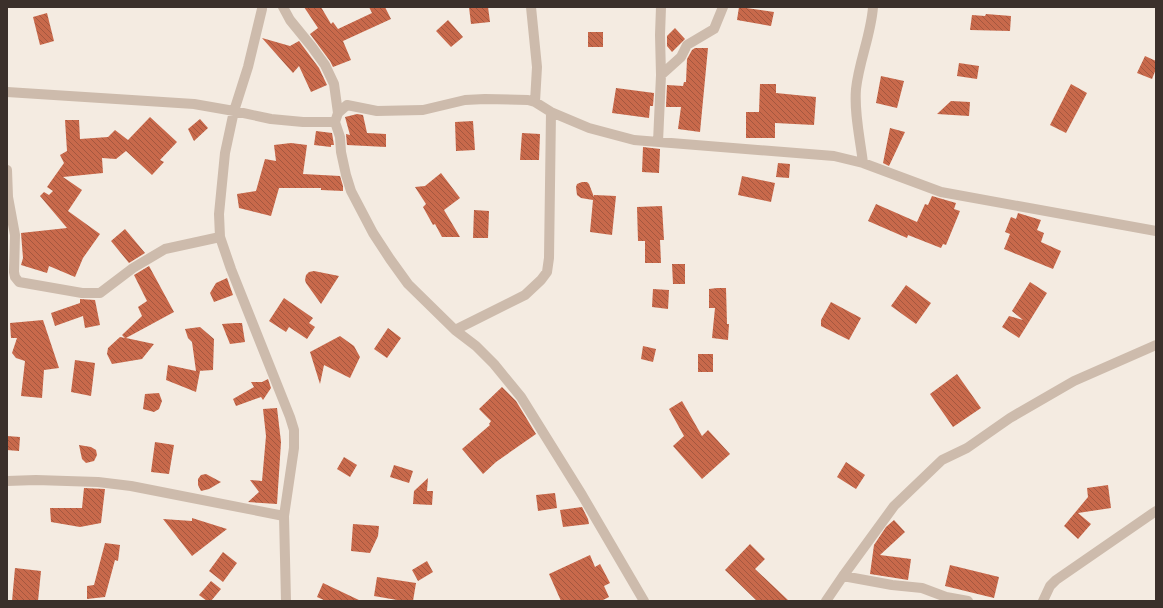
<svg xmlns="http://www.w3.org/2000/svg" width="1163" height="608" viewBox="0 0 1163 608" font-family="Karla,sans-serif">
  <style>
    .building { fill: url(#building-back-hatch) }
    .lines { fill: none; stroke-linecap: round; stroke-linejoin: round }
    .minor { stroke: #cdbbac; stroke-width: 10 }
  </style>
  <defs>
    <pattern id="building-back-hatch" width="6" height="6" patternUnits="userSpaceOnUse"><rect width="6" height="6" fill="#c8694b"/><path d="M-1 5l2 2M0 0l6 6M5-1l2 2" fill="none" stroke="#a4573f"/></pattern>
  </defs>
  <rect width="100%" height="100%" fill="#f4ebe1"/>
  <path class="building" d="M304,7H321L331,24L333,22L338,29L372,13L369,7H385L391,19L343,41L351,60L333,67L330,61L310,34L318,28Z
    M469,7H488L490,22L471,24Z
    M739,7L774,12L771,26L737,20Z
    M47,13L54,41L40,45L33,17Z
    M986,14L1011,16L1010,31L970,30L972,15L985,16Z
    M448,20L463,37L451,47L436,31Z
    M675,28L685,39L672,52L667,46V36Z
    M588,32H603V47H588Z
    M262,38L290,46L299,41L319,68L327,85L311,92L299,66L293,73Z
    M695,48H708L700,132L678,129L681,107H666L667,85L683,86L684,82H686L687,59L692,50Z
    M1145,56L1156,61V69L1152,79L1137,73Z
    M959,63L979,66L977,79L957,76Z
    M881,76L904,81L897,108L876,103Z
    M760,84H776V93L816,97L814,125L775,123V138H746V112H759Z
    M1071,84L1087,93L1066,133L1050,125Z
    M616,88L654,93L653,106H650L649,118L612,113Z
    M951,101L970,102L969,116L937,114Z
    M357,114L363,115L367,133L386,134V147L347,145L346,134L350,135L345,117Z
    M150,117L177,142L160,160L164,162L152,175L126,151L116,159L102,158L103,173L63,177L82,190L68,211L100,234L83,258L75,277L49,266L47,273L21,265L23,258L21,233L67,228L40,196L44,192L49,195L53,191L47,187L64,163L60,155L67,151L65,120H79L80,139L108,137L115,130L128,140Z
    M200,119L208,128L194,141L188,129Z
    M473,121L475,150L456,151L455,122Z
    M890,128L905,132L889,166L883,163Z
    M316,131L332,133L334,145H331V147L314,145Z
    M522,133L540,134L539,160H520Z
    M291,143L307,145L303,174L340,176L343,186V191L321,190V188H279L271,216L239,208L237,194L256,191L265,159L276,161L274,145Z
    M643,147L660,149L659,173L642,172Z
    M778,163L790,164L789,178L776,177Z
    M441,173L460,198L444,210L460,237H442L435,224L433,225L423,207L426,204L415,187L425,186Z
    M742,176L775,183L771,202L738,195Z
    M582,182H587L589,184L594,197V195L616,196L612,235L590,232L593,200L581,198L577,195L576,187L577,184Z
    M932,196L956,203L954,209L960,211L946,245L943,244L941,248L908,235L907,238L868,221L876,204L917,222L925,204L928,205Z
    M662,206L664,240H660L661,263H645V241H638L637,207Z
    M474,210L489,211L488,238H473Z
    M1018,213L1041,220L1037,230L1044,233L1041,242L1061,251L1053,269L1004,249L1010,234L1005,232L1011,217L1016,219Z
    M125,229L145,253L129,263L111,241Z
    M672,264H685V284H673Z
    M149,266L174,312L126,338L154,344L142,359L112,364L107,354L108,348L120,337L125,338L122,335L142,316L138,307L147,301L134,275Z
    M314,271L339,276L321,304L306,283L305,280L306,275L309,272Z
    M227,278L233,295L214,302L210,293L216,283Z
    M1030,282L1047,293L1019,338L1002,327L1009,316L1023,320L1012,311Z
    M906,285L931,303L916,324L891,306Z
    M717,288H726L727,324H729L728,340L712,338L715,308H709V289Z
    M653,289L669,290L668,309L652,307Z
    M284,298L313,318L309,323L315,327L307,339L289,327L286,332L269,321Z
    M80,299L95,300L100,325L85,328L83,316L55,326L51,313L80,303Z
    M831,302L861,318L849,340L821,326V320Z
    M43,320L59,368L44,370L42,398L21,396L25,361L16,358L12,353L17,338H11L10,323Z
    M236,323H242L245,342L230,344L222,324Z
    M200,327L214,339L213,370L198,371H200L196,392L166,380L168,365L196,371L192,342L188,338L185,329Z
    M388,328L401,338L387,358L374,349Z
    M340,336L354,346L360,357L350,378L324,365L320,384L310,352Z
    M643,346L656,349L653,362L641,359Z
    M698,354H713V372H698Z
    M75,360L95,363L91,396L71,392Z
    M957,374L981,408L953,427L930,394Z
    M268,379L271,388L263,400L261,397L236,406L233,399L254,387L251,382H262Z
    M502,387L516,401L536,434L496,462L483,474L462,449L490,425L489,424L491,421L479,409Z
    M159,393L162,401L159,409L154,412L143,409L145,394Z
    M682,401L702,436L708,430L730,454L702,479L673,446L684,436L669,409Z
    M277,408L281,442L277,504L248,502L259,492L250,480L262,481L266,436L263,409Z
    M7,436L20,437L19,451L7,450Z
    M155,442L174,445L169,474L151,472Z
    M79,445L91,447L96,450L97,455L94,461L86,463L82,459Z
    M344,457L357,465L350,477L337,469Z
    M846,462L865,475L856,489L837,477Z
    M394,465L413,471L409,483L390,477Z
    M206,474L221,482L209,489L201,491L198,485V479L201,475Z
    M428,478L427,491H433L432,505L413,504L414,491Z
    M1108,485L1111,508L1078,513L1091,524L1078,539L1064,526L1088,497L1087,488Z
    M84,488L105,489L101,523L80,527L51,522L50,508H82Z
    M555,493L557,508L538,511L536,495Z
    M582,507L588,519L589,524L563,527L560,510Z
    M192,518L227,529L192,556L163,519L192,521Z
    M894,520L905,532L880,555L911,559L908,580L870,574L874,545L886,527Z
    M353,524L379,526L378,536L370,553L351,551Z
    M105,543L120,545L118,561L115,560L105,597L87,599V586L94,585Z
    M750,544L765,559L755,569L789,601H757L725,570Z
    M223,552L237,563L223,582L209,571Z
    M590,555L595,567L600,564L610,583L604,586L609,597L601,601H561L549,574Z
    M427,561L433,572L418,581L412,570Z
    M950,565L999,577L994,598L945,586Z
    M15,568L41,571L38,601H12Z
    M377,577L416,583L413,601L397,600L374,596Z
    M211,581L221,589L211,601H207L199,595Z
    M323,583L361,601H326L317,597Z"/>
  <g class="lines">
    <path class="minor" d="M262,7V9L248,67L234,111L225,153L219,214L220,237L231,269L290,417L294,430V448L284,516L286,601
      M283,7L290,20L312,47L325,65L334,84L338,113L335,122L340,137L341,152L346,175L351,191L373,233L390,259L408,284L455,330L476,346L494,364L521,397L582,495L644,601
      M531,7L537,67L535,102
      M661,75L681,57L687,45L714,29L723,7
      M7,92L194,104L234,111L271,119L303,122H335
      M338,113L347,105L377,111L423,110L465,100L485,99L528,100L535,102L551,112L589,128L634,140L834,156L863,163L941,192L1156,231
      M658,142L661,75L660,35L661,7
      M863,163C860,138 854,113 856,89C859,61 871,35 873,7
      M7,170L8,197L15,235L14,272L15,277L19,282L82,293H100L133,268L165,249L220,237
      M455,330L525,295L541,280L547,272L549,258L551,112
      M7,481L36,480L98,482L131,486L284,516
      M843,576L894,506L942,460L967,448L1010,418L1074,381L1156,345
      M826,601L843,576L892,585L922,588L946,597L968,601
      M1043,601L1050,586L1056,580L1156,511"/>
  </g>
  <rect width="1163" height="608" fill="none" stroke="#3b302b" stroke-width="16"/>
</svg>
